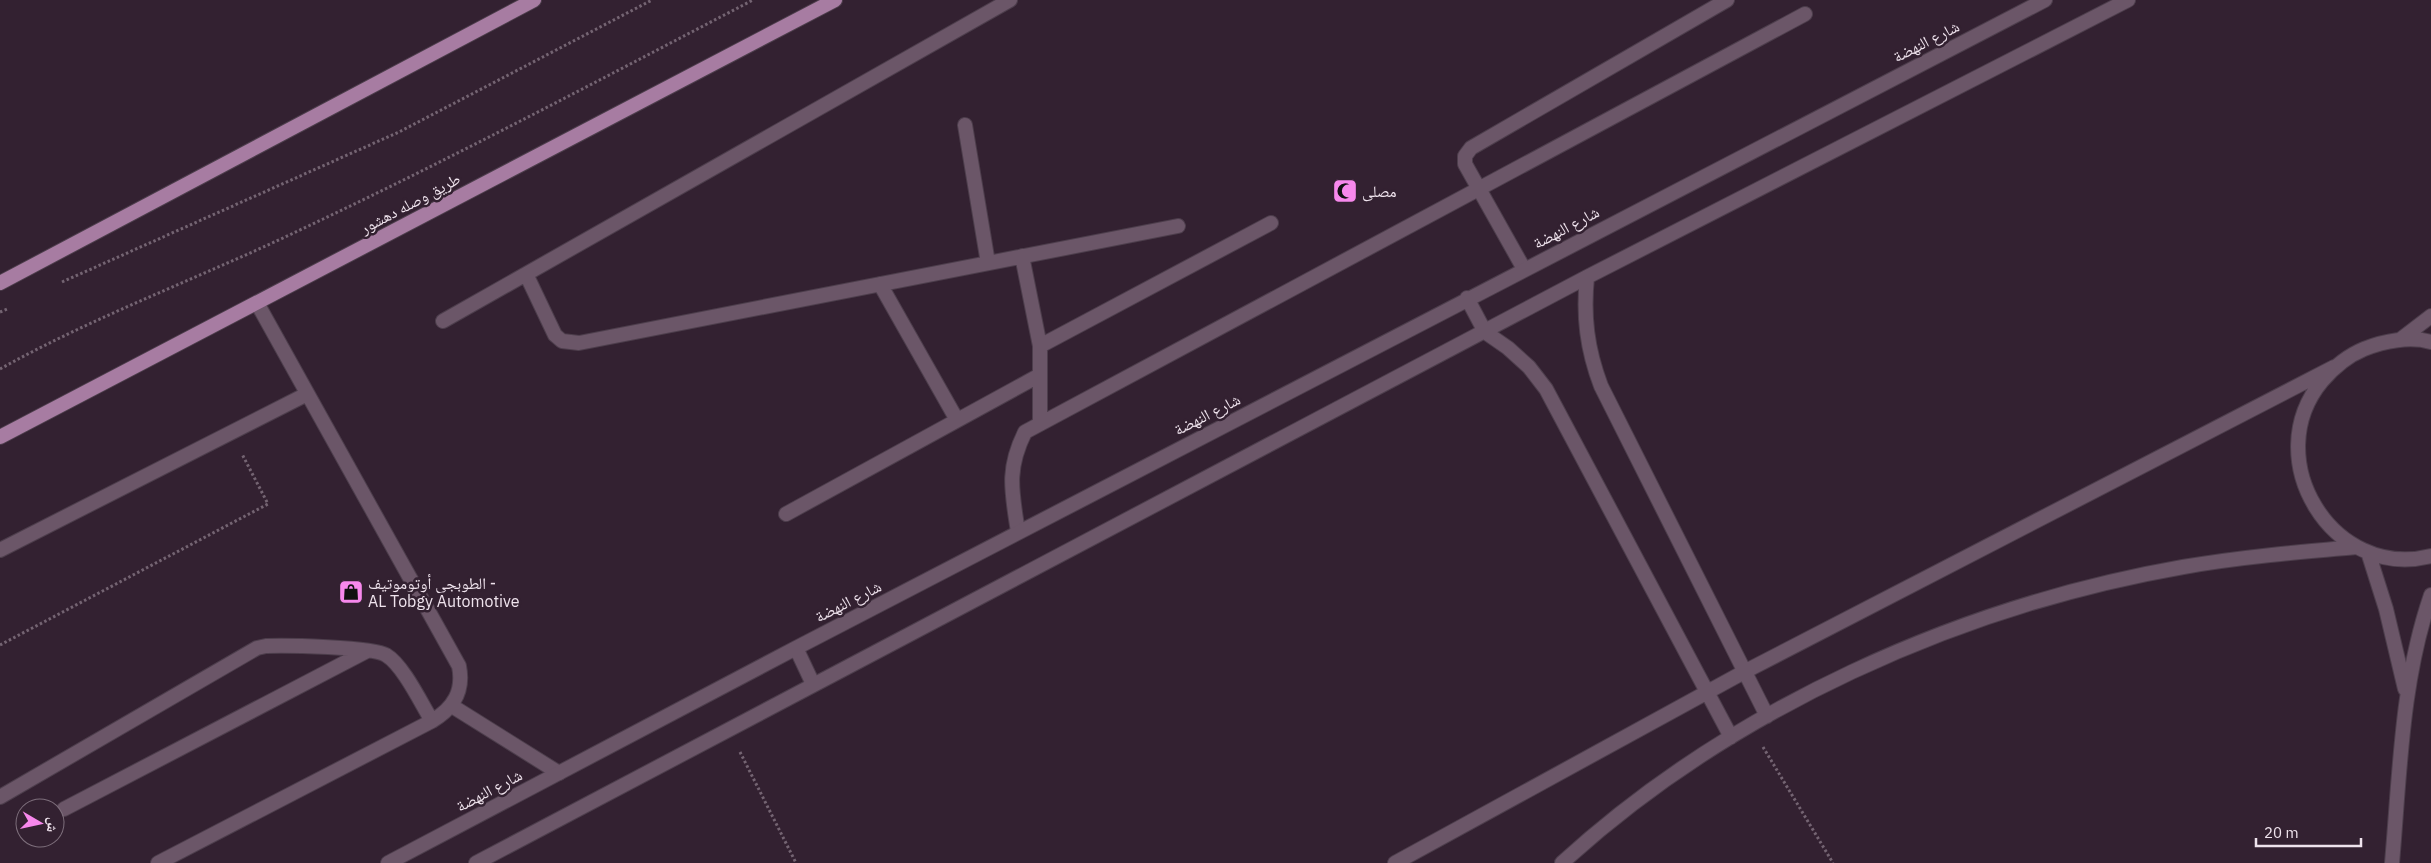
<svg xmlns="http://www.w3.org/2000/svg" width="2431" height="863" viewBox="0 0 2431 863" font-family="'IBM Plex Sans','Noto Naskh Arabic',sans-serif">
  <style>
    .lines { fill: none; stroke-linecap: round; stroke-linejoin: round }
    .service-casing { stroke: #4d3e4c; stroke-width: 16 }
    .minor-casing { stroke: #4d3e4c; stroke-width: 16 }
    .primary-casing { stroke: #4d3e4c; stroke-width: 16 }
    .path { stroke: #746472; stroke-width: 3; stroke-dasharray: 2.5 2.5; stroke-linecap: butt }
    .service { stroke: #6b5668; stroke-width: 14 }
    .minor { stroke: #6b5668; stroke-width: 14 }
    .primary { stroke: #a77ca2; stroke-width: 14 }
    .labels { text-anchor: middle; stroke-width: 5; stroke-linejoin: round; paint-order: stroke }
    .street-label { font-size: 16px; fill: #efe3ed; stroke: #332131 }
    .poi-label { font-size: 16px; fill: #efe3ed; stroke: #332131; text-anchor: start }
  </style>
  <rect width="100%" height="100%" fill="#332131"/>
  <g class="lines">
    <defs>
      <path id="service" d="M965,125L988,263
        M1022,256L1040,346V423
        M1524,269L1465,164V156L1471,148L1727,0
        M526,274L555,335L562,341L579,343L1178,226
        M880,284L957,420
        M443,321L1010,0
        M1040,346L1271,223
        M786,514L1040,375
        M1018,532C1012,492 1006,470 1025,432L1805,14
        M0,550L307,394
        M452,706L559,773
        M0,797L257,648L266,646C284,645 373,647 386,655C403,665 421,703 432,721
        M64,809L367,651
        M158,863L432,721C454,708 464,691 459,666L257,303"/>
      <path id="minor" d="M1587,277C1583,316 1587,349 1601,386L1767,716
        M1467,298L1485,332L1508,348L1529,367L1546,389L1731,737
        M2401,339L2431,316
        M2431,342C2410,336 2384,341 2364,349C2347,356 2334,367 2322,381C2258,458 2332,581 2431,556
        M2368,552L2386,609L2405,689
        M796,648L813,684
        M388,863L796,648L2045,0
        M476,863L1587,277L2128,0
        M1395,863L1744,672L2334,367
        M1562,863C1730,709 1960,606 2183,567C2241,557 2299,552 2357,547
        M2392,863C2400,773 2401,682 2431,595"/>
      <path id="primary" d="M0,283L534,0
        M0,437L835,0"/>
    </defs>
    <use href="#service" class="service-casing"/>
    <use href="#minor" class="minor-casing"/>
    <use href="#primary" class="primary-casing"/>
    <path class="path" d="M62,282L399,132L652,0
      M0,312L7,309
      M0,369C97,315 202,277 302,229C455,157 603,78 753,0
      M0,645L268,504L242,454
      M1763,747L1833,863
      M740,752L796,863"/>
    <use href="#service" class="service"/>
    <use href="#minor" class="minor"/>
    <use href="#primary" class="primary"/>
  </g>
  <defs>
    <symbol id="mosque-square" viewBox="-11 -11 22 22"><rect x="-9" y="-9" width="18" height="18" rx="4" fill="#f788ec" stroke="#332131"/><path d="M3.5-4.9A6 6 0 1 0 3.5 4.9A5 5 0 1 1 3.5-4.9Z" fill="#111"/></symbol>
    <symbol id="shop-square" viewBox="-11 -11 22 22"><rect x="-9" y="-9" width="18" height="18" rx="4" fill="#f788ec" stroke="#332131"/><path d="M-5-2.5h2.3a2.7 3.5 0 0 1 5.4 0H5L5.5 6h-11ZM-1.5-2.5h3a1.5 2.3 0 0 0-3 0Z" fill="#111"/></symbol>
  </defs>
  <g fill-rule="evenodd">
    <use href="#mosque-square" x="1331" y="177" width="28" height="28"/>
    <use href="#shop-square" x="337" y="578" width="28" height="28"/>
  </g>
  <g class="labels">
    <g class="street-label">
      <text transform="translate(1926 41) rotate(-27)" y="6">شارع النهضة</text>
      <text transform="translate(410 203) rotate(-28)" y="6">طريق وصله دهشور</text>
      <text transform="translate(1566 227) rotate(-28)" y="6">شارع النهضة</text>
      <text transform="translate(1207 414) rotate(-27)" y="6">شارع النهضة</text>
      <text transform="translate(848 601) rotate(-27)" y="6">شارع النهضة</text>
      <text transform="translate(489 790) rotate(-28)" y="6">شارع النهضة</text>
    </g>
    <g class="poi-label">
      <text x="1362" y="197">مصلى</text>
      <text x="368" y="589">الطوبجى أوتوموتيف -<tspan x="368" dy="18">AL Tobgy Automotive</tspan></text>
    </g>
  </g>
  <g transform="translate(40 823) rotate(99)"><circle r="24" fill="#332131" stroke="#7e6f7c"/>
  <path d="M0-4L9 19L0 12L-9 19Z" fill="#f788ec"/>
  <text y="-8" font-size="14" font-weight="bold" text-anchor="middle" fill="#efe3ed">ش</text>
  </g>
  <path d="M2256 838v8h105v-8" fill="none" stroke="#efe3ed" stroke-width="2.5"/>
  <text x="2264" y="838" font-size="15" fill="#efe3ed" stroke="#332131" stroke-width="4" paint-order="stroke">20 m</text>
</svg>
